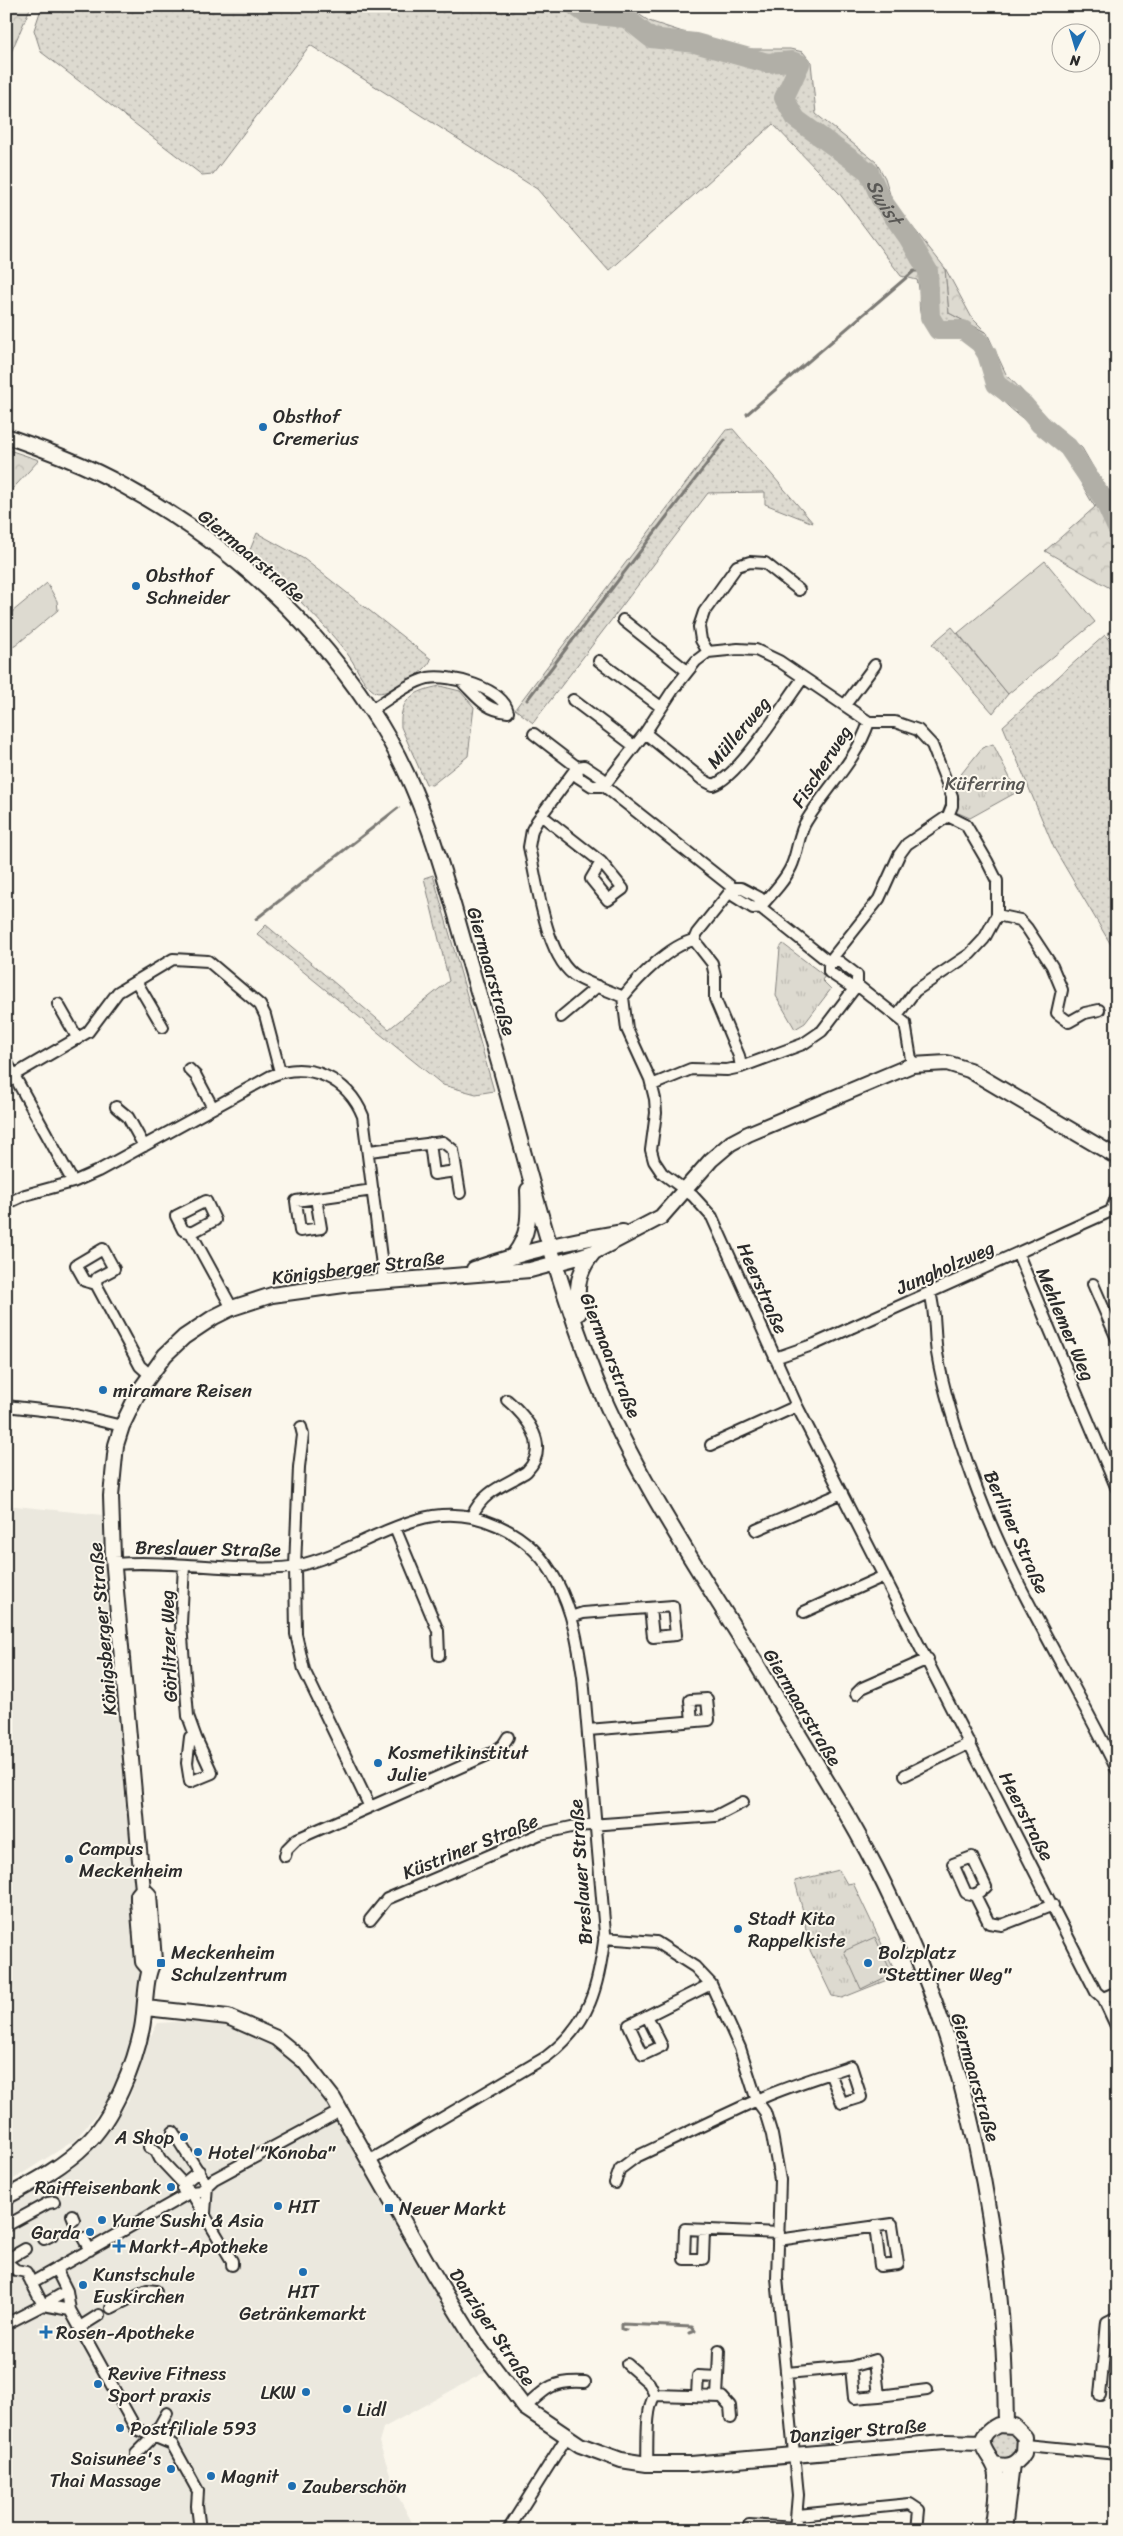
<svg xmlns="http://www.w3.org/2000/svg" width="1123" height="2536" viewBox="0 0 1123 2536" font-family="Sriracha,sans-serif">
  <style>
    .built { fill: #ebe8de }
    .grass { fill: url(#grass-dots); stroke: #84827e }
    .forest { fill: url(#forest-crowns); stroke: #84827e }
    .park { fill: url(#park-tufts); stroke: #84827e }
    .garden { fill: #dddad0; stroke: #84827e }
    .lines { fill: none; stroke-linecap: round; stroke-linejoin: round }
    .stream { stroke: #7b7a75; stroke-width: 3 }
    .river { stroke: #b1afa7; stroke-width: 20 }
    .street-casing { stroke: #2b2b2b; stroke-width: 14 }
    .secondary-casing { stroke: #2b2b2b; stroke-width: 18 }
    .street { stroke: #fbf7ec; stroke-width: 10 }
    .secondary { stroke: #fbf7ec; stroke-width: 14 }
    .poi-dot { fill: #1f6fb2; stroke: #fbf7ec; stroke-width: 2 }
    .labels { text-anchor: middle; stroke-width: 4; stroke-linejoin: round; paint-order: stroke }
    .poi-label { font-size: 19px; fill: #2b2b2b; stroke: #fbf7ec; text-anchor: start }
    .street-label { font-size: 19px; fill: #2b2b2b; stroke: #fbf7ec }
    .park-label { font-size: 19px; fill: #585754; stroke: #fbf7ec }
    .water-label { font-size: 20px; font-style: italic; fill: #5a5956; stroke: #fbf7ec }
  </style>
  <defs>
    <pattern id="grass-dots" width="8" height="8" patternUnits="userSpaceOnUse" patternTransform="scale(1.25)"><rect width="8" height="8" fill="#dddad0"/><path d="M2 2h.1M6 6h.1" fill="none" stroke="#bebbb3" stroke-width="1.8" stroke-linecap="round"/></pattern>
    <pattern id="forest-crowns" width="20" height="18" patternUnits="userSpaceOnUse" patternTransform="scale(1.25)"><rect width="20" height="18" fill="#dddad0"/><path d="M2 6a3 3 0 1 1 6 0M12 15a3 3 0 1 1 6 0" fill="none" stroke="#bebbb3"/></pattern>
    <pattern id="park-tufts" width="24" height="20" patternUnits="userSpaceOnUse" patternTransform="scale(1.25)"><rect width="24" height="20" fill="#dddad0"/><path d="M3 7l-1-3M5 7V3M7 7l1-3M15 17l-1-3M17 17v-4M19 17l1-3" fill="none" stroke="#bebbb3"/></pattern>
  </defs>
  <rect width="100%" height="100%" fill="#fbf7ec"/>
  <filter id="ink" filterUnits="userSpaceOnUse"><feTurbulence type="fractalNoise" baseFrequency=".02" numOctaves="2"/><feDisplacementMap in="SourceGraphic" scale="10" xChannelSelector="R" yChannelSelector="G"/><feConvolveMatrix kernelMatrix="1 2 1 2 8 2 1 2 1" color-interpolation-filters="sRGB"/></filter>
  <g filter="url(#ink)">
    <path class="built" d="M6,1505L103,1515L113,1610L142,1983L132,2040L123,2074L101,2109L75,2140L6,2184Z
      M207,2020L255,2033L305,2066L327,2096L373,2179L487,2371L383,2428L379,2442L397,2494L416,2530H6V2206L59,2175L100,2140L128,2102L149,2039L158,2023Z"/>
    <path class="grass" d="M42,6H621L629,8L649,21L735,49H790L803,52L811,62L816,114L876,162L885,178L892,201L945,268L949,313L987,333L1006,374L1052,422L1082,448L1100,479L1117,500V506L1106,487L1095,507C1083,489 1075,468 1061,452C1042,430 1015,416 996,394C984,380 987,359 974,346C958,331 934,343 923,321C916,309 922,293 917,280L901,276L839,193L773,124L609,271L537,189L310,45L213,174L202,175L41,52L34,30Z
      M733,429L813,523L765,504V492L708,493L533,723L515,709L726,430Z
      M257,533L304,559L431,659C429,671 385,698 375,692C361,683 356,664 346,652C317,615 283,584 248,555Z
      M1117,624V646L1107,633Z
      M952,627L1008,694L993,713L932,644Z
      M1105,635L1117,651V955L1054,848L1003,726Z
      M440,686L460,691L474,707L468,756L432,785L426,784L401,727C399,698 415,691 440,686Z
      M433,875L494,1091L476,1094L443,1085L257,934L266,925L389,1029L449,981L424,878Z
      M991 2445a14 14 0 1 1 28 0a14 14 0 1 1-28 0Z"/>
    <path class="forest" d="M6,6H31L6,64Z
      M945,268L972,318L987,333L949,313Z
      M6,449L39,460L6,496Z
      M1106,486L1117,506V592L1045,551L1095,507Z"/>
    <path class="park" d="M993,744L1017,792L970,818L956,812L959,798L954,783L982,748Z
      M783,944L825,976L822,980L831,989L805,1023L795,1029L776,996L780,948Z
      M839,1870L847,1884L853,1883L897,1976L842,1998L832,1996L808,1946L804,1915L795,1881Z"/>
    <path class="garden" d="M1045,561L1095,622L1008,694L958,633Z
      M47,583L57,601L58,610L15,646L6,648V617Z
      M875,1937L892,1974L861,1989L844,1951Z"/>
    <g class="lines">
      <path class="stream" d="M747,414L914,271H928
        M527,700L725,440
        M256,919L398,808
        M626,2330L622,2329V2324L692,2327L695,2331L690,2333"/>
      <path class="river" id="s1" d="M575,6L586,14L626,18L651,38L695,43L767,63L792,61L800,64L784,98L796,119L869,172L881,199L908,237L928,271L930,317L938,330H963L980,343L987,354L996,384L1024,405L1040,424L1068,447L1104,500L1117,528"/>
      <defs>
        <path id="street" d="M623,620L687,671
          M708,652L701,640L699,627L704,612L737,566L750,562L765,563L799,590
          M599,661L661,707
          M573,700L634,746
          M845,705L875,665
          M371,710C389,699 408,683 428,678C450,674 503,688 508,712C484,710 477,696 461,681
          M645,733L703,780L713,785C739,777 785,702 803,678
          M534,734L577,767L584,766L602,778L604,786L733,888H741L760,898V907L829,962H840L857,975V985
          M577,767L537,821L532,830L529,847C537,881 546,960 577,977C591,985 608,990 623,997
          M577,767L578,777L592,786H604
          M604,786L645,733L673,690L696,661L708,652L738,649L756,650L779,661L869,722H895L918,730L932,745L952,796V806L948,816
          M541,815L601,862L623,889L608,900L591,879L601,862
          M733,888L734,896L753,908L760,907
          M760,907C771,895 784,882 791,867C798,853 798,833 807,820C828,786 856,761 869,722
          M997,915L1020,920L1027,928L1052,966L1062,990L1057,1013L1069,1022L1085,1013L1099,1010
          M694,940L712,963L715,976V999L739,1056L741,1067
          M829,962L879,899L899,855L907,844L948,816
          M829,962V972L850,986L857,985L905,1023L912,1065
          M136,981L163,1027
          M623,997L627,1029L650,1079L655,1099L656,1113L651,1150L654,1161L662,1173L693,1196L712,1217L797,1406L1096,1992L1103,1998L1117,2028
          M623,997C638,978 670,945 694,940L697,933L733,888
          M58,1004L78,1039
          M897,1015L915,991L970,954L984,939L997,915V881L987,861L966,825L948,816
          M561,1017L598,986
          M6,1061L73,1182
          M189,1069L196,1076L213,1108
          M14,1075L88,1032L118,992L173,959L208,961L260,1005L265,1015L280,1072
          M652,1085L691,1069L727,1070L741,1067L803,1044L822,1031L857,985
          M116,1107L128,1117L144,1146
          M430,1143L434,1174L456,1171
          M369,1151L443,1142L453,1150L460,1193
          M316,1198L321,1228L300,1231L296,1201L373,1190
          M6,1204L25,1195L73,1182L98,1171L271,1076C309,1060 348,1079 363,1116L384,1281
          M1111,1211L1117,1195
          M191,1233L215,1220L206,1201L176,1216L183,1230L191,1233L232,1308
          M1018,1254L1117,1489
          M96,1284L97,1278L114,1269L103,1249L76,1265L85,1281L96,1284L140,1366L149,1374
          M1093,1284L1117,1339
          M930,1293C936,1312 934,1334 937,1353C944,1396 959,1440 974,1481C1010,1582 1070,1673 1117,1770
          M775,1358L815,1344L1111,1211
          M6,1406L68,1413L122,1426
          M711,1445L797,1406
          M472,1516C481,1496 495,1489 514,1479C518,1476 524,1474 527,1471C551,1446 527,1417 507,1400
          M395,1528L438,1631L439,1655
          M756,1530L842,1493
          M114,1564C155,1561 198,1566 239,1568C257,1568 278,1570 296,1566C338,1557 375,1532 416,1520C472,1503 531,1531 557,1582C573,1612 578,1644 583,1677L605,1933C599,1986 590,2024 546,2057L369,2161
          M184,1565L181,1624L188,1716L196,1738L190,1737L187,1763L190,1782L212,1773L196,1738
          M804,1612L884,1576
          M571,1617L583,1613L673,1606L676,1635L653,1637L650,1608
          M856,1694L862,1688L928,1659
          M588,1730L709,1720L707,1699L690,1700L692,1721
          M905,1775L970,1743
          M370,1807L492,1753L503,1745L508,1737
          M285,1856L287,1849L297,1839L370,1807L304,1670L296,1634L295,1567L299,1467L303,1435L301,1427
          M975,1895L986,1887L972,1857L953,1864L966,1893L975,1895L989,1923L1002,1925L1053,1905
          M370,1920L387,1899L540,1834L576,1826L716,1816L743,1802
          M604,1938L656,1942L695,1967L711,1984L740,2048L757,2101L765,2112L772,2135L780,2180L777,2278L798,2495L795,2530
          M1103,1998L1117,1992
          M647,2016L662,2046L643,2055L629,2025L711,1984
          M173,2132L207,2185L205,2213
          M149,2147L156,2151L160,2159L191,2192L232,2261V2265
          M615,2183L620,2169L636,2157C679,2137 721,2116 764,2097C792,2085 822,2076 851,2066L861,2097L842,2103L830,2073
          M183,2190V2184L199,2171
          M72,2215L74,2220
          M6,2226L48,2203L54,2202
          M704,2230L703,2259H684L685,2229L779,2233
          M83,2238L90,2250
          M44,2239L52,2235
          M778,2240L892,2224L898,2264L880,2266L875,2226
          M6,2260L25,2249
          M6,2262L16,2270L26,2272L43,2305L67,2291L70,2310L136,2429L172,2444L198,2491L197,2506L200,2530
          M56,2269L67,2291
          M31,2283L191,2192L201,2191L214,2179L333,2115
          M111,2308L147,2290L156,2291
          M6,2324L43,2305L70,2310
          M80,2327L99,2315
          M627,2364L649,2383L655,2395
          M787,2373L851,2367L854,2398L879,2396L875,2360L851,2367
          M718,2377L719,2351
          M697,2395L698,2376L718,2377L717,2396
          M1100,2395L1107,2322L1117,2317
          M879,2396L927,2390
          M525,2408C546,2387 555,2380 585,2382
          M1026,2445L1117,2454
          M136,2454L154,2436L167,2413
          M647,2464C648,2446 645,2409 655,2395L722,2397L730,2406L731,2418
          M798,2515L910,2504L919,2510L917,2530
          M749,2525L796,2528
          M508,2530L566,2438"/>
        <path id="secondary" d="M6,436C46,450 87,465 124,486C225,541 307,614 371,710C421,784 444,872 468,957C482,1006 497,1054 510,1103C535,1196 560,1290 596,1380C640,1487 709,1584 768,1683C807,1750 850,1815 884,1884C970,2056 1004,2233 1006,2424
          M514,1255C530,1234 529,1215 528,1190
          M474,1269C523,1252 572,1240 623,1232
          M579,1313C576,1288 577,1272 594,1252
          M143,1889L138,1895V1900L143,1962L149,1969
          M146,2008L228,2017L276,2038L304,2061L333,2098L433,2273L479,2348L525,2408L580,2445L621,2460L647,2464H691L944,2442L983,2443
          M6,2197C34,2182 63,2167 86,2144C113,2119 135,2064 142,2028C146,2009 144,1976 154,1961L149,1895L143,1889L140,1860L113,1557L111,1496L116,1445L122,1426L139,1391L165,1355L184,1337L214,1317L232,1308L272,1295L351,1284L530,1270L575,1258L594,1252L661,1217L711,1160L731,1143L748,1134L912,1065L947,1063L969,1070L1117,1157
          M992,2530C995,2512 997,2493 997,2476C997,2456 964,2443 998,2425L1014,2426L1025,2437L1024,2453C1017,2465 1008,2468 995,2464
          M1004,2530L1012,2465"/>
      </defs>
      <use href="#street" class="street-casing"/>
      <use href="#secondary" class="secondary-casing"/>
      <use href="#street" class="street"/>
      <use href="#secondary" class="secondary"/>
    </g>
  </g>
  <g class="poi-dot">
    <circle cx="263" cy="427" r="5"/>
    <circle cx="136" cy="586" r="5"/>
    <circle cx="103" cy="1390" r="5"/>
    <circle cx="378" cy="1763" r="5"/>
    <circle cx="69" cy="1859" r="5"/>
    <circle cx="738" cy="1929" r="5"/>
    <rect x="156" y="1958" width="10" height="10" rx="2.5"/>
    <circle cx="868" cy="1963" r="5"/>
    <circle cx="184" cy="2137" r="5"/>
    <circle cx="198" cy="2152" r="5"/>
    <circle cx="171" cy="2187" r="5"/>
    <circle cx="278" cy="2206" r="5"/>
    <rect x="384" y="2203" width="10" height="10" rx="2.5"/>
    <circle cx="102" cy="2220" r="5"/>
    <circle cx="90" cy="2232" r="5"/>
    <path d="M116.5 2238.5h5v5h5v5h-5v5h-5v-5h-5v-5h5z"/>
    <circle cx="303" cy="2272" r="5"/>
    <circle cx="83" cy="2285" r="5"/>
    <path d="M43.5 2324.5h5v5h5v5h-5v5h-5v-5h-5v-5h5z"/>
    <circle cx="98" cy="2384" r="5"/>
    <circle cx="306" cy="2392" r="5"/>
    <circle cx="347" cy="2409" r="5"/>
    <circle cx="120" cy="2428" r="5"/>
    <circle cx="171" cy="2469" r="5"/>
    <circle cx="211" cy="2476" r="5"/>
    <circle cx="292" cy="2486" r="5"/>
  </g>
  <g class="labels">
    <g class="poi-label">
      <text x="273" y="423">Obsthof<tspan x="273" dy="22">Cremerius</tspan></text>
      <text x="146" y="582">Obsthof<tspan x="146" dy="22">Schneider</tspan></text>
      <text x="113" y="1397">miramare Reisen</text>
      <text x="388" y="1759">Kosmetikinstitut<tspan x="388" dy="22">Julie</tspan></text>
      <text x="79" y="1855">Campus<tspan x="79" dy="22">Meckenheim</tspan></text>
      <text x="748" y="1925">Stadt Kita<tspan x="748" dy="22">Rappelkiste</tspan></text>
      <text x="171" y="1959">Meckenheim<tspan x="171" dy="22">Schulzentrum</tspan></text>
      <text x="878" y="1959">Bolzplatz<tspan x="878" dy="22">"Stettiner Weg"</tspan></text>
      <text x="174" y="2144" text-anchor="end">A Shop</text>
      <text x="208" y="2159">Hotel "Konoba"</text>
      <text x="161" y="2194" text-anchor="end">Raiffeisenbank</text>
      <text x="288" y="2213">HIT</text>
      <text x="399" y="2215">Neuer Markt</text>
      <text x="112" y="2227">Yume Sushi &amp; Asia</text>
      <text x="80" y="2239" text-anchor="end">Garda</text>
      <text x="129" y="2253">Markt-Apotheke</text>
      <text x="93" y="2281">Kunstschule<tspan x="93" dy="22">Euskirchen</tspan></text>
      <text x="303" y="2298" text-anchor="middle">HIT<tspan x="303" dy="22">Getränkemarkt</tspan></text>
      <text x="56" y="2339">Rosen-Apotheke</text>
      <text x="108" y="2380">Revive Fitness<tspan x="108" dy="22">Sport praxis</tspan></text>
      <text x="296" y="2399" text-anchor="end">LKW</text>
      <text x="357" y="2416">Lidl</text>
      <text x="130" y="2435">Postfiliale 593</text>
      <text x="161" y="2465" text-anchor="end">Saisunee's<tspan x="161" dy="22">Thai Massage</tspan></text>
      <text x="221" y="2483">Magnit</text>
      <text x="302" y="2493">Zauberschön</text>
    </g>
    <g class="street-label">
      <text transform="translate(252 555) rotate(40)" y="7">Giermaarstraße</text>
      <text transform="translate(738 732) rotate(-50)" y="7">Müllerweg</text>
      <text transform="translate(821 766) rotate(-57)" y="7">Fischerweg</text>
      <text transform="translate(492 971) rotate(74)" y="7">Giermaarstraße</text>
      <text transform="translate(358 1267) rotate(-7)" y="7">Königsberger Straße</text>
      <text transform="translate(945 1267) rotate(-24)" y="7">Jungholzweg</text>
      <text transform="translate(763 1288) rotate(66)" y="7">Heerstraße</text>
      <text transform="translate(1066 1324) rotate(67)" y="7">Mehlemer Weg</text>
      <text transform="translate(611 1355) rotate(68)" y="7">Giermaarstraße</text>
      <text transform="translate(1017 1532) rotate(66)" y="7">Berliner Straße</text>
      <text transform="translate(208 1548) rotate(1)" y="7">Breslauer Straße</text>
      <text transform="translate(102 1629) rotate(-95)" y="7">Königsberger Straße</text>
      <text transform="translate(168 1646) rotate(-92)" y="7">Görlitzer Weg</text>
      <text transform="translate(803 1707) rotate(59)" y="7">Giermaarstraße</text>
      <text transform="translate(1027 1816) rotate(63)" y="7">Heerstraße</text>
      <text transform="translate(470 1846) rotate(-22)" y="7">Küstriner Straße</text>
      <text transform="translate(580 1872) rotate(-94)" y="7">Breslauer Straße</text>
      <text transform="translate(976 2077) rotate(74)" y="7">Giermaarstraße</text>
      <text transform="translate(493 2327) rotate(56)" y="7">Danziger Straße</text>
      <text transform="translate(858 2430) rotate(-5)" y="7">Danziger Straße</text>
    </g>
    <g class="park-label">
      <text x="985" y="790">Küferring</text>
    </g>
    <g class="water-label">
      <text dy="7" stroke="none"><textPath href="#s1" startOffset="424">Swist</textPath></text>
    </g>
  </g>
  <rect width="1123" height="2536" fill="none" stroke="#fbf7ec" stroke-width="25"/>
  <rect x="12" y="12" width="1098" height="2511" fill="none" stroke="#2b2b2b" stroke-width="2" filter="url(#ink)"/>
  <g transform="translate(1076 48) rotate(185)"><circle r="24" fill="#fbf7ec" stroke="#a8a59f"/>
  <path d="M0-4L9 19L0 12L-9 19Z" fill="#1f6fb2"/>
  <text y="-8" font-size="14" font-weight="bold" text-anchor="middle" fill="#2b2b2b">N</text>
  </g>
</svg>
